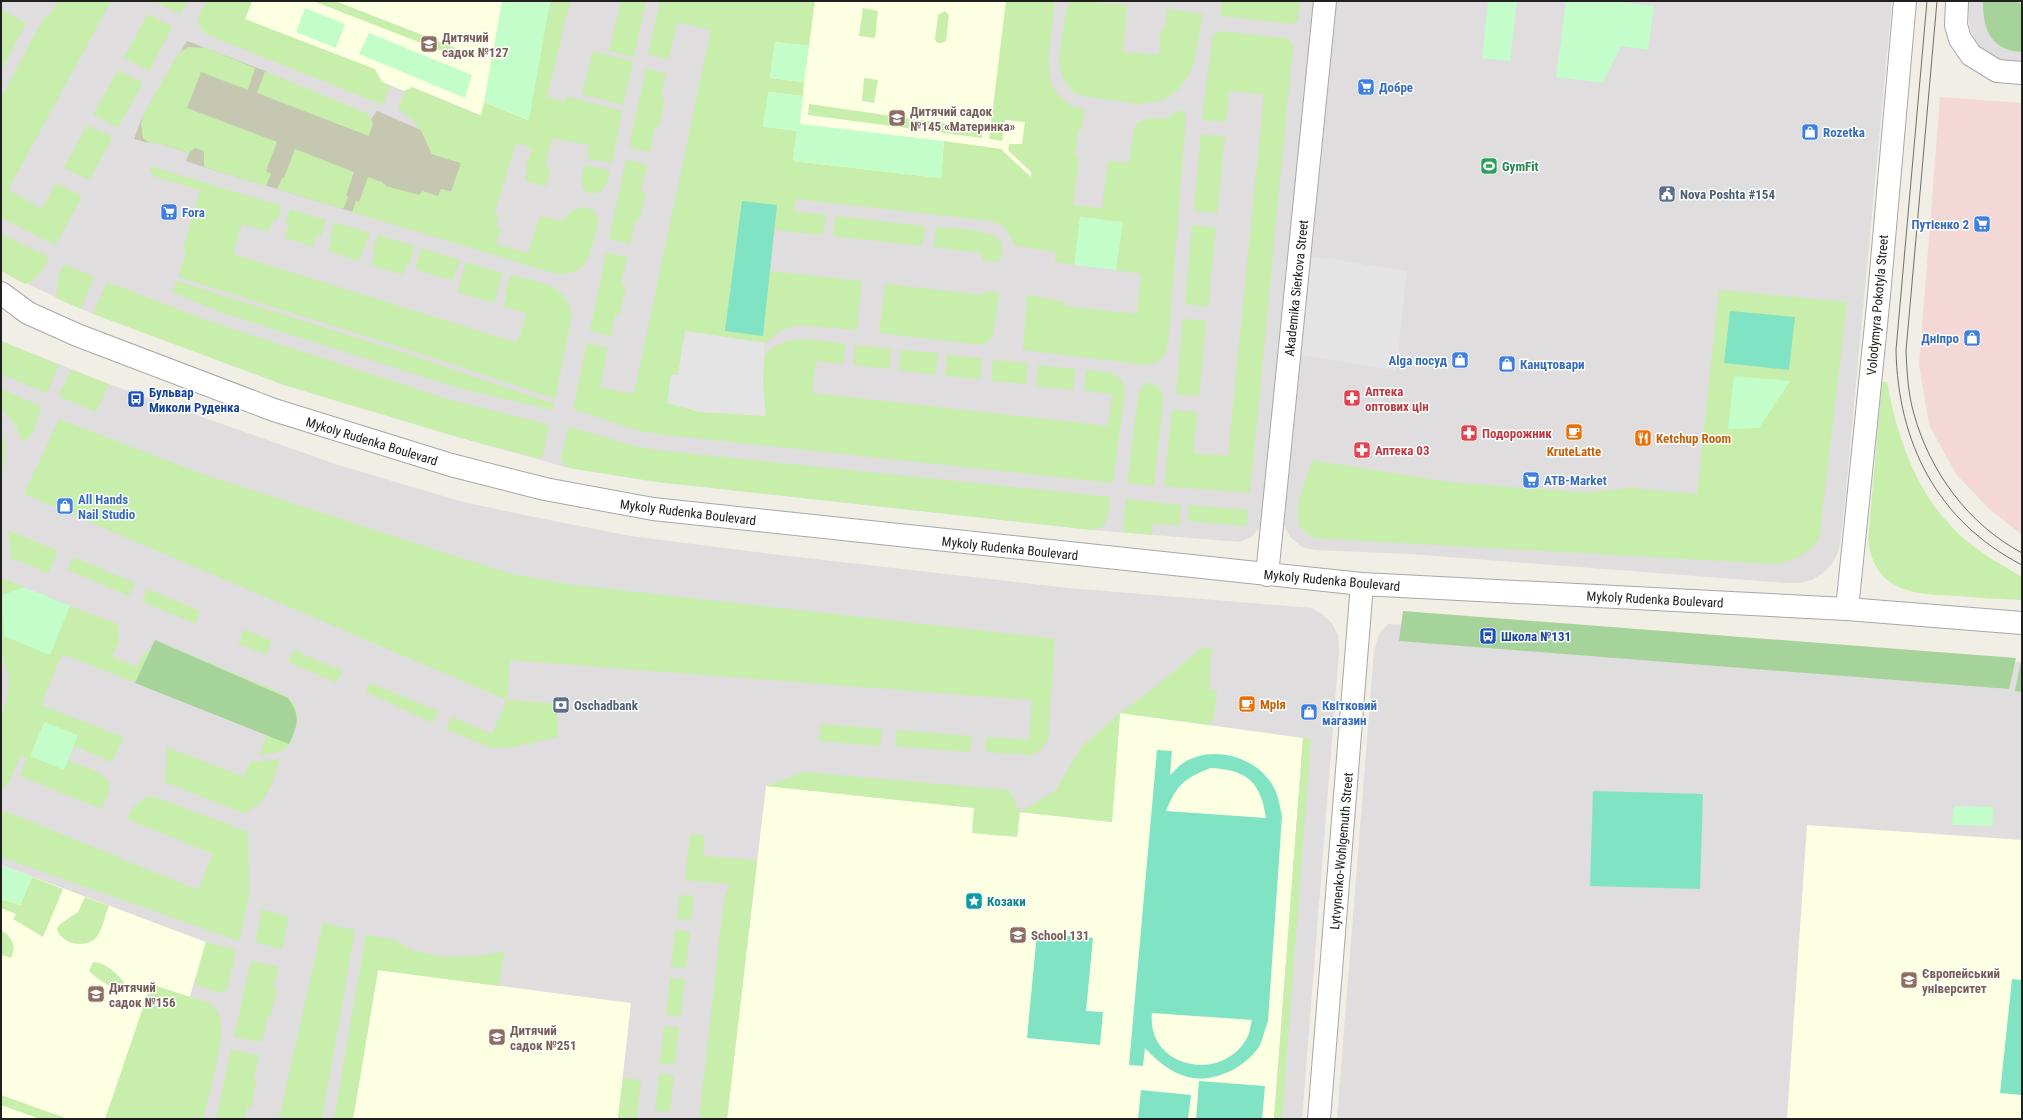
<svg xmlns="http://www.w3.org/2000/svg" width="2023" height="1120" viewBox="0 0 2023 1120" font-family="'Roboto Condensed',sans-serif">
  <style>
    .residential { fill: #dfdddd }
    .commercial { fill: #f3d8d5 }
    .education { fill: #fdffe2 }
    .construction { fill: #c5c7b1 }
    .grass { fill: #c7eeaa }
    .forest { fill: #a6d399 }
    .park { fill: #c2fdca }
    .pitch { fill: #80e4c4; fill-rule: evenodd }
    .parking { fill: #e4e4e4 }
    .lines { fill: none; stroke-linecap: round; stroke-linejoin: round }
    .minor-casing { stroke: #a7a7a7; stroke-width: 24 }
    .minor { stroke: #fff; stroke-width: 22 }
    .tram { stroke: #6e6e6e; stroke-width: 1 }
    .labels { text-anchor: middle; stroke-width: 3; stroke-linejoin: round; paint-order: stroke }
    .education-label { font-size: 13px; font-weight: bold; fill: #785e54; stroke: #fff; text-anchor: start }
    .shop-label { font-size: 13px; font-weight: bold; fill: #366cbe; stroke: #fff; text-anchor: start }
    .leisure-label { font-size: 13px; font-weight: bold; fill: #27864d; stroke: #fff; text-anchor: start }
    .service-label { font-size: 13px; font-weight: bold; fill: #4e5e75; stroke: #fff; text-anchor: start }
    .street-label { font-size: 13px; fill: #202020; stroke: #fff }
    .health-label { font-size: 13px; font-weight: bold; fill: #be3a42; stroke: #fff; text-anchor: start }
    .transit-label { font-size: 13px; font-weight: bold; fill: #164399; stroke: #fff; text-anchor: start }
    .food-label { font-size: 13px; font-weight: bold; fill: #c56008; stroke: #fff; text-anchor: start }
    .culture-label { font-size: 13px; font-weight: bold; fill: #0d838f; stroke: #fff; text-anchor: start }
  </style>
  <rect width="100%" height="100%" fill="#f1eee6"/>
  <path class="residential" d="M1,1H1316L1289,237L1261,525L1253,536L1240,542L1093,530L657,482L569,468L461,438L284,385L81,309L1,271Z
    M1337,1H1892L1844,511L1839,550L1833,563L1823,573L1812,580L1799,583H1785L1410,554L1315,550L1302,547L1290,537L1284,525Z
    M1967,1H2022V62H2005L1988,55L1978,48L1970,28Z
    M1,341L109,384L335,464L463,502L529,516L630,536L780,555L1068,588L1312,608L1322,614L1331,622L1338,635L1339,651L1302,1119H1Z
    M1388,624L2022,662V1119H1337L1374,651L1379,634Z"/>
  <path class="commercial" d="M1940,97L2022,103V535L1988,508L1956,474L1929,425L1919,365Z"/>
  <path class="education" d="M252,1H556L531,136L412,87L405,91L382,82L245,19Z
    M773,1H1050L1028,202L750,165Z
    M1120,713L1303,738L1274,1119H727L766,786L974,808L1017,837L1019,812L1112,822Z
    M1807,825L2022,840V1119H1787Z
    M1,865L206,942L154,1119H1Z
    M378,970L631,1003L618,1119H353Z"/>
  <path class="construction" d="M187,41L265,71L371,119L377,111L421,130L432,154L461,163L451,192L442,189L423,233L204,167L186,161L189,153L158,143H149L134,139L142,118Z"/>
  <path class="grass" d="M58,1H111L8,190L42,209L56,183L82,196L56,245L1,218V98L38,28L45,17L50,15Z
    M155,1H187L180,14Z
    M207,1H252L245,19L375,69L382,82L390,85L384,102L380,104L208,35C193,23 198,16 207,1Z
    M313,1H335L456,48L453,54L447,53Z
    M550,1H570L547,97L565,102L567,96L622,111L612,163L587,158L589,145L552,138L545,166L551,168L546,187L525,180L528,169L525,168L532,148L516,143L494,214L499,216L496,226L501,228L496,244L528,253L540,216L562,221C571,208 593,199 598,220C599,225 596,232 594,238C588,262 585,274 557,274L352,212L356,201L359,202L368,177L382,182L386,186L419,195L423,191L438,196L441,189L452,192L461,163L432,154C423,134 419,121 398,110L405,91L412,87L481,116L484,102L528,120Z
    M621,1H646L634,57L609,51Z
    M660,1H815L809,46L775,42L770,78L804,82L803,96L769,92L763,126L797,131L793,161L941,178L944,141L1001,149L1032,178V173L1008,150L1009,144H1022L1025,122L1005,120L1002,141L989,139L1006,1H1054C1055,42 1028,95 1085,110L1081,131L1078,130L1075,157H1079L1073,205L1102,208L1108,161L1129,163L1134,128L1137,123L1150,118L1163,119L1180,110L1183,111L1186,116L1168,345C1165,357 1160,362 1148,365L1023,350L1027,295L1064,302V306L1137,314L1141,274L1116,270L1123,222L1080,217L1074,265L1055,262L1056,252L1016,246L1004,227L992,221L796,199L794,211L826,215L823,235L775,230L777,205L742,201L763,336L770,271L862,281L857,330L797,325L780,331L765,343L685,331L678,376L671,375L668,403L763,384C763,376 761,361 766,354C786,332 820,341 845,344L843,364L816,361L812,393L1108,426L1112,394L1084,391L1086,370C1102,372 1122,370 1125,390L1113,483L657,434L640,431L573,409L587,343L608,348L600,387L634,394L711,30L677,22L669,59L648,55Z
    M1073,1L1127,5L1123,52L1159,55L1161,28H1165L1167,9L1203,14L1194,62L1188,77L1179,89L1164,100L1142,104L1088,97L1075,93L1065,82L1061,71L1059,59L1066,12L1069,4Z
    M1222,1H1300L1298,20L1293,24L1221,16Z
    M863,8L878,11L875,38L859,36Z
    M1,9L26,23L1,71Z
    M945,11L949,15L946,41L941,43H937L935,39L938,15Z
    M148,14L172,27L149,71L124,58Z
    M1223,31L1289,39L1293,46L1250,493L1164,486L1172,410L1197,412L1193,453L1228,456L1264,94L1229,91L1226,122L1202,120L1212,38L1217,33Z
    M188,47L206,48L255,68L248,90L201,72L187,108L277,142L266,171L271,174L266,186L204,167V151L195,148L189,153L158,143H149L143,138L141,124L142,118L176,57L182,51Z
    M593,52L633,61L623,105L582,94Z
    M646,69L666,73L661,98L665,99L659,127L655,126L649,152L629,147Z
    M118,70L143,83L118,127L93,115Z
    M265,71L368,114L373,123L369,136L257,93Z
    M864,78L878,80L874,103L862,101Z
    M809,104L983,129L982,138L808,115Z
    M87,125L113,137L89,180L64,168Z
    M1201,134L1225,137L1217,213L1194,211Z
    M295,149L354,172L346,196L348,197L343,209L277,189L282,178H284Z
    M626,160L647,164L641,191L646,192L639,221L635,220L630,244L609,239Z
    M585,165L610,170C607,183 606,193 591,194C577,188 582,177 585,165Z
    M149,166L282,206L277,221L273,220L269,232L242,224L233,254L517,343L527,314L503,306L507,296L504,295L511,275C537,282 567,284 572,315L555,399L413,351L178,277L186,253L183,249L200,190L153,176Z
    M290,209L326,220L321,236L317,235L313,247L284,237L289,225L285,223Z
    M835,216L925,226L922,246L833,236Z
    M334,222L370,233L359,261L328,251L332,239L329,238Z
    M1192,225L1216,228L1208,307L1185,304Z
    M936,227C951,229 994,228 1001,243C1003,248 1001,256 1000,262L982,260V253L934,247Z
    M1,234L49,257C43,269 39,280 25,284L1,271Z
    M378,235L414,246L409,265L406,264L403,275L371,265L375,253L372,252Z
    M421,248L460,260L453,279L450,280L417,270L416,266Z
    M606,253L627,257L621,285L626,286L619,315L615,314L611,336L590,331Z
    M466,262L503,273L494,303L457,292Z
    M65,264L94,277L81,309L56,298L59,274Z
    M177,281L411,355L554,404L553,410L455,387L223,313L172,292Z
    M107,282L217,324L451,400L549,425L542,459L461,438L284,385L93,314Z
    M885,284L982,295L989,291L996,292L999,297L992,338L984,344H976L879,333Z
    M1719,290L1847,302L1819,540C1806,554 1795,560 1776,564L1315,538C1308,535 1301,531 1299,523C1294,504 1307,479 1312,460L1448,482L1588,493L1629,488L1697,494Z
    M1183,319L1206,321L1199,396L1176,394Z
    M1,341L59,365L47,393L1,374Z
    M855,345L891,349L889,369L853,365Z
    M901,350L938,353L935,375L899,370Z
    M947,355L982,358L980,379L945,376Z
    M993,360L1028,363L1026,384L991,381Z
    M1038,365L1075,369L1073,390L1036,386Z
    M71,370L109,384L96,412L59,396Z
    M1150,382C1159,385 1161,390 1163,399L1154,486L1127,483L1139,391L1144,384Z
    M1882,382H1887C1898,442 1919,502 1968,542C1985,556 2004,566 2022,577V600C2000,599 1979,598 1957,596C1914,594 1876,593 1868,541Z
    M1,389L41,406C38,417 34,441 21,441L17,428L1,408Z
    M59,419L202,474L511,574L566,584L1055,639L1048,740L1041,750L1031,755L985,752L986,737L1029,740L1032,700L510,660L507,700L557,704L558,737L515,747L500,748L489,747L446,729L452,717L492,734L507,700L24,494Z
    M569,427L635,446L656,450L1110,497C1108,512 1110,528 1093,530L658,482L569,468L562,463L561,455Z
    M1,432C8,446 7,459 1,474Z
    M1126,499L1181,505L1179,526L1153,523L1152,535L1123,532Z
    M1189,505L1248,510L1247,526L1188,521Z
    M8,530L58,551L48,573L11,558Z
    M73,557L135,583L129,596L68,570Z
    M1,578L24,587L3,595L50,654L70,606L118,624L119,641L112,656L137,667L144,652L150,651L155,640L281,693C307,709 296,728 286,750L259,756L267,735L62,654L41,705L123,737L112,762L74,746L78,735L64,769L68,761C81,766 114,772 109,792C107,797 104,803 101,809L20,776L27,758L21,755L8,784L1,790L3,748L1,747V721L7,696L9,677L1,652Z
    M148,589L200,611L195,624L142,601Z
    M244,629L272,641L266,655L238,643Z
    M1202,647L1212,649L1209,690L1217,691L1214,717L1210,725L1120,713L1112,822L1020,812L1017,837L972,833L974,808L766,786L804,772L1009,790L1020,812L1056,790L1081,747L1120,713L1154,688Z
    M294,650L342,671L337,683L288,662Z
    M370,683L438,711L433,723L366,692Z
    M821,724L882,729L880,746L819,741Z
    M897,730L972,736L970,752L895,746Z
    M1303,738L1311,739L1282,1119H1274Z
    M167,747L244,777L251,760L257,762L281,759C272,781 269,804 243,813L165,782Z
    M146,797H155L248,832L249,895L239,941L1,857V813L5,811L198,890L213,854L127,819L133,807Z
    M690,835H704L703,856L757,860L727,1119H699L724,899L730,884L685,880Z
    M32,877L63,889L43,937L13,919L16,914L1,908V899L20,905Z
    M680,895L694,896L691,920L677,919Z
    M85,897L109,906C105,915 103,927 98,935C89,950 61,945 57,929L59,925L78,912Z
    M262,909L289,917L282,949L255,942Z
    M323,923L355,930L322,1119H279Z
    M1,930C12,937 17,946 11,958L1,955Z
    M675,930L690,932L686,968L671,967Z
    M366,935L392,939L414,951L444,957L478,956L504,951L499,986L378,970L353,1119H334Z
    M206,942L236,950L227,990L219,993L194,984Z
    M251,961L278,967L274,988L277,989L271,1016L268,1015L262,1042L234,1037Z
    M93,962C110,963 120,978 131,990L129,994C115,990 99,981 89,971Z
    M670,978L685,980L680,1016L666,1015Z
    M151,984L208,1003C212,1006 216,1009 219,1014C227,1035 208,1096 203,1119H105Z
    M664,1026L679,1027L675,1065L660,1063Z
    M231,1050L259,1055L254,1078L257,1079L251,1108L247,1107L245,1119H216Z
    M659,1074L674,1075L670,1112L655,1111Z
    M623,1078L641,1080L637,1119H618Z
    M1,1095L68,1119H40L1,1105Z"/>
  <path class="forest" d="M1983,1H2016L2022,5V52C1990,50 1983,29 1983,1Z
    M1403,611L2016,658L2009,689L1399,641Z
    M155,640L288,698C301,717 298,724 289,744L135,683Z
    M2021,662L2022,692L2015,691Z"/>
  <path class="park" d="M502,1H550L529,120L484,102Z
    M1488,1H1517L1510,61L1482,58Z
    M1566,1H1613L1654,6L1648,50L1621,46L1603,83L1556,77Z
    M305,8L345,24L336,48L296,32Z
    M369,33L472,75L465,98L359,54Z
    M775,42L809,46L804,82L770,78Z
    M768,92L803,96L800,124L944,141L941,178L793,161L797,131L763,127Z
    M1080,217L1123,222L1116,270L1074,265Z
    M1734,376L1790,381L1759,428L1728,429Z
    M24,587L70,606L50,655L4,636L3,595Z
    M44,722L78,735L64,770L30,756Z
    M1954,806L1994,807L1992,826L1952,825Z
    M1,865L32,877L20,905L1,899Z"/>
  <path class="pitch" d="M742,201L777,205L763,336L725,331Z
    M1730,311L1795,317L1789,370L1724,363Z
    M1157,750L1172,751L1170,775C1174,772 1178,766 1183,763C1214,743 1262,758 1276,792C1279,799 1280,808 1282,816L1268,1021C1265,1029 1263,1038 1260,1045C1247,1067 1213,1084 1188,1077C1171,1073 1156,1060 1145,1048L1143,1066L1129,1065ZM1211,768C1247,770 1261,782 1266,818L1166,811C1177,785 1184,778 1211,768ZM1152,1013L1252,1020C1250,1026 1250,1033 1247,1038C1222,1084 1146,1068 1152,1013Z
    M1593,791L1703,794L1700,889L1590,886Z
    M1037,933L1093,938L1086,1011L1103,1012L1100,1045L1027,1038Z
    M2012,979L2022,980V1095L2000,1093Z
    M1199,1081L1265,1086L1262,1119H1196Z
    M1141,1090L1191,1095L1188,1119H1138Z"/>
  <path class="parking" d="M1310,256L1407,271L1396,371L1300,355Z
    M685,331L765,343L763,384L766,416L699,412L667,403L671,375H678Z"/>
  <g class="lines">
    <defs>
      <path id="minor" d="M1957,1L1956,25L1960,39L1971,55L1997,71L2022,73
        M1,293L28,313L77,335L274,410L451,465L545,489L653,509L1362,584L1847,609L2022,623
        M1267,575L1325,1
        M1847,609L1879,295L1905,1
        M1319,1119L1362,584"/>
    </defs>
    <use href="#minor" class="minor-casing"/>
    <use href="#minor" class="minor"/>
    <path class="tram" d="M1927,1L1896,350C1898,443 1937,521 2022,565
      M1937,1L1906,351C1907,372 1908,394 1914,414C1930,472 1968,524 2022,553"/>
  </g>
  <defs>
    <symbol id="school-square" viewBox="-11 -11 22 22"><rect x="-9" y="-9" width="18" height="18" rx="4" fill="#8d6e63" stroke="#fff"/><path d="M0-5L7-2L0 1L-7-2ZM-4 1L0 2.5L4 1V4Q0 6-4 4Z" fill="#fff"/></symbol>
    <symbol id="supermarket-square" viewBox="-11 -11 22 22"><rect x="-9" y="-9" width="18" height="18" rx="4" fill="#3f7fe0" stroke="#fff"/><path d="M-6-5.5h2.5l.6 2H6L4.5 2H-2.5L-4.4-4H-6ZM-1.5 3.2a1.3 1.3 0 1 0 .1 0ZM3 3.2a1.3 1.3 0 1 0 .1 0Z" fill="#fff"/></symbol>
    <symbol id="shop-square" viewBox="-11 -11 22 22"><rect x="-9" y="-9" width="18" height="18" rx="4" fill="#3f7fe0" stroke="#fff"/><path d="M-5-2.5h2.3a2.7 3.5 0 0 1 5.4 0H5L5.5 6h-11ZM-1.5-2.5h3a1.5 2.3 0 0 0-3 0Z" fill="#fff"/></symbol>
    <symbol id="stadium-square" viewBox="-11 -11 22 22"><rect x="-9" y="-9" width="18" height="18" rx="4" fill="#2e9e5b" stroke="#fff"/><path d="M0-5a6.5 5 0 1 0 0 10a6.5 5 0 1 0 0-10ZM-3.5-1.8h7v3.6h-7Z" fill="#fff"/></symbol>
    <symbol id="civic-square" viewBox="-11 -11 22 22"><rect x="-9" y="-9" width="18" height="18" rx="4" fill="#5c6f8a" stroke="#fff"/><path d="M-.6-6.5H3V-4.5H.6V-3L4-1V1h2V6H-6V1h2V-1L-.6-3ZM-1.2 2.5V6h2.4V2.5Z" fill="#fff"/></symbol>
    <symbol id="pharmacy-square" viewBox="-11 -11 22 22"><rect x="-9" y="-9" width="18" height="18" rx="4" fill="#e0444e" stroke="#fff"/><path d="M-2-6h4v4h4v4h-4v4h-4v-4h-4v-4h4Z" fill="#fff"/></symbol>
    <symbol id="bus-square" viewBox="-11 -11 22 22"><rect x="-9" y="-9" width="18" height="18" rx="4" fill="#1a4fb4" stroke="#fff"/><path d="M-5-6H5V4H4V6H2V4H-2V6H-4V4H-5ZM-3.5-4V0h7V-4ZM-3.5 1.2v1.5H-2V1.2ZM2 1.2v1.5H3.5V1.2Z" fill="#fff"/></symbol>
    <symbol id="cafe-square" viewBox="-11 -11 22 22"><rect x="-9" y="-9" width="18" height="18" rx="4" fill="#e8710a" stroke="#fff"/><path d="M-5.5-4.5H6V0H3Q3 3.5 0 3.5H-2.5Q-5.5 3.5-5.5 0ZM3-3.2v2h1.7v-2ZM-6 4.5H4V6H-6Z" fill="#fff"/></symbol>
    <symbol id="restaurant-square" viewBox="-11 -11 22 22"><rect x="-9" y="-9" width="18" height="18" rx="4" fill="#e8710a" stroke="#fff"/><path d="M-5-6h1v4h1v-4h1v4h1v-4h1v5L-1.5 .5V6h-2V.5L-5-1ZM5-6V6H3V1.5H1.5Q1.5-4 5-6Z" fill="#fff"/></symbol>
    <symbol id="bank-square" viewBox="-11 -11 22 22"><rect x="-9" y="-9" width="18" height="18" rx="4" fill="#5c6f8a" stroke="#fff"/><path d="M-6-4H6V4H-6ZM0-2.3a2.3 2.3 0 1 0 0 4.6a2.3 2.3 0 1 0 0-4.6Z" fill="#fff"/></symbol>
    <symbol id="sight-square" viewBox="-11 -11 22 22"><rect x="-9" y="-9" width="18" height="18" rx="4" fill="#0f9aa8" stroke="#fff"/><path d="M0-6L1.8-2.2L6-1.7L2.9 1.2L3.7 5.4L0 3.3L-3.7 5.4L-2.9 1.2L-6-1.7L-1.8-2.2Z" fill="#fff"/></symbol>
    <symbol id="university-square" viewBox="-11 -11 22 22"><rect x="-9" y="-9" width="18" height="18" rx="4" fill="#8d6e63" stroke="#fff"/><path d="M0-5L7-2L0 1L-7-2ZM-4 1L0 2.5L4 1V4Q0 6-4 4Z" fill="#fff"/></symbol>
  </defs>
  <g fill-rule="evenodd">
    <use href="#school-square" x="419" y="34" width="20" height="20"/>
    <use href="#supermarket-square" x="1356" y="77" width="20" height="20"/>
    <use href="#school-square" x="887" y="108" width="20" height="20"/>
    <use href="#shop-square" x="1800" y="122" width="20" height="20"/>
    <use href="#stadium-square" x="1479" y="156" width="20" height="20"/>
    <use href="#civic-square" x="1657" y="184" width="20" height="20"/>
    <use href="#supermarket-square" x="159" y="202" width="20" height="20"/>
    <use href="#supermarket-square" x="1972" y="214" width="20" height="20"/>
    <use href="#shop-square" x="1962" y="328" width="20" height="20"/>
    <use href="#shop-square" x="1450" y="350" width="20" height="20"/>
    <use href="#shop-square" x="1497" y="354" width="20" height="20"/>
    <use href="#pharmacy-square" x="1342" y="388" width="20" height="20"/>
    <use href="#bus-square" x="126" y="389" width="20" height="20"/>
    <use href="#cafe-square" x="1564" y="422" width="20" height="20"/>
    <use href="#pharmacy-square" x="1459" y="423" width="20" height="20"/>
    <use href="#restaurant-square" x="1633" y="428" width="20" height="20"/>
    <use href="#pharmacy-square" x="1352" y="440" width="20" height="20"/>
    <use href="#supermarket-square" x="1521" y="470" width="20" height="20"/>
    <use href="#shop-square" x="55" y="496" width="20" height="20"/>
    <use href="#bus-square" x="1478" y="626" width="20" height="20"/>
    <use href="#cafe-square" x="1237" y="694" width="20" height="20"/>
    <use href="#bank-square" x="551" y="695" width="20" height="20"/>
    <use href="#shop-square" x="1299" y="702" width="20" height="20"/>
    <use href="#sight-square" x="964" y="891" width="20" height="20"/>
    <use href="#school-square" x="1008" y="925" width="20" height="20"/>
    <use href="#university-square" x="1899" y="970" width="20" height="20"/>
    <use href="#school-square" x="86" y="984" width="20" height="20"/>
    <use href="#school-square" x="487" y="1027" width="20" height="20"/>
  </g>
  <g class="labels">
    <g class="education-label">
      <text x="442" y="42">Дитячий<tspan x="442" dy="15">садок №127</tspan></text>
      <text x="910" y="116">Дитячий садок<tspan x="910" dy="15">№145 «Материнка»</tspan></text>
      <text x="1031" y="940">School 131</text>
      <text x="1922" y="978">Європейський<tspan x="1922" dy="15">університет</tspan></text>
      <text x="109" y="992">Дитячий<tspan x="109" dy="15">садок №156</tspan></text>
      <text x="510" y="1035">Дитячий<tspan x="510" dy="15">садок №251</tspan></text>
    </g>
    <g class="shop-label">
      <text x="1379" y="92">Добре</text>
      <text x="1823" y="137">Rozetka</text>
      <text x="182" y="217">Fora</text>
      <text x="1969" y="229" text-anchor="end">Путієнко 2</text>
      <text x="1959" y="343" text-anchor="end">Дніпро</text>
      <text x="1447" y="365" text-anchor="end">Alga посуд</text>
      <text x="1520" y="369">Канцтовари</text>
      <text x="1544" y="485">ATB-Market</text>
      <text x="78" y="504">All Hands<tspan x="78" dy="15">Nail Studio</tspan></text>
      <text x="1322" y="710">Квітковий<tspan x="1322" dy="15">магазин</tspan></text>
    </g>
    <g class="leisure-label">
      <text x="1502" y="171">GymFit</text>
    </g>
    <g class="service-label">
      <text x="1680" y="199">Nova Poshta #154</text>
      <text x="574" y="710">Oschadbank</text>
    </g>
    <g class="street-label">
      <text transform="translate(1296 288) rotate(-84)" y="5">Akademika Sierkova Street</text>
      <text transform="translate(1877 305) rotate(-85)" y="5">Volodymyra Pokotyla Street</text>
      <text transform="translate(372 441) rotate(17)" y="5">Mykoly Rudenka Boulevard</text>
      <text transform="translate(688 512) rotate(7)" y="5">Mykoly Rudenka Boulevard</text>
      <text transform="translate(1010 548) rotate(6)" y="5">Mykoly Rudenka Boulevard</text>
      <text transform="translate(1332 580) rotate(5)" y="5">Mykoly Rudenka Boulevard</text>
      <text transform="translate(1655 599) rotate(3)" y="5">Mykoly Rudenka Boulevard</text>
      <text transform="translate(1341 851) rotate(-85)" y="5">Lytvynenko-Wohlgemuth Street</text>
    </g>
    <g class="health-label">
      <text x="1365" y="396">Аптека<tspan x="1365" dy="15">оптових цін</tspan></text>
      <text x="1482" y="438">Подорожник</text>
      <text x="1375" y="455">Аптека 03</text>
    </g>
    <g class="transit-label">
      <text x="149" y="397">Бульвар<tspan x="149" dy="15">Миколи Руденка</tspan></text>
      <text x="1501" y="641">Школа №131</text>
    </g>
    <g class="food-label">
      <text x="1656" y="443">Ketchup Room</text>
      <text x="1574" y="456" text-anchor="middle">KruteLatte</text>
      <text x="1260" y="709">Мрія</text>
    </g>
    <g class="culture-label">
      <text x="987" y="906">Козаки</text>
    </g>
  </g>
  <rect width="2023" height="1120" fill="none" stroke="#202020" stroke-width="4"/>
</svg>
